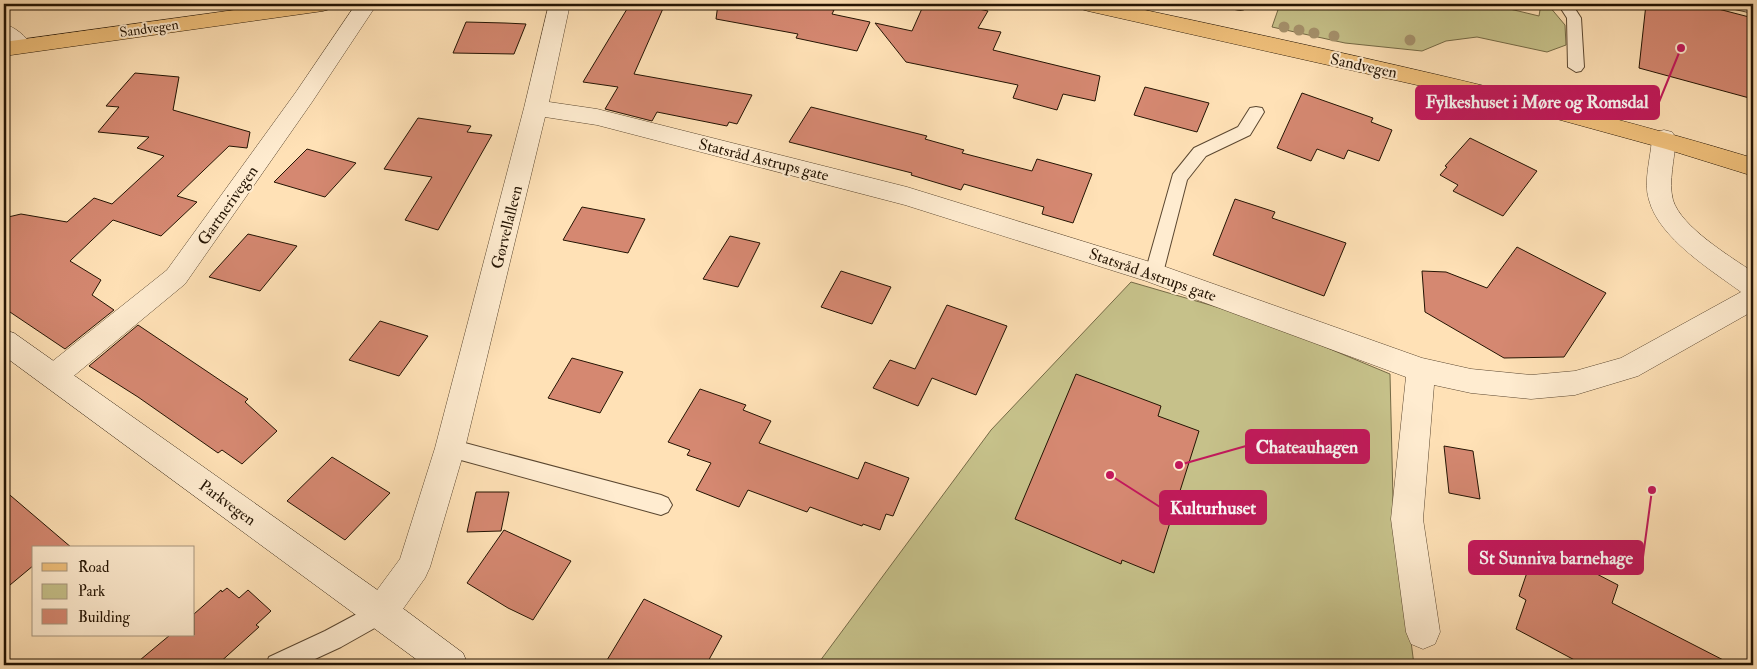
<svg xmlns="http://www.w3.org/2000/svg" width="1757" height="669" viewBox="0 0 1757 669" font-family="'IM FELL Double Pica',serif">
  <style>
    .green { fill: #c6c18a; stroke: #756a46 }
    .building { fill: #d58871; stroke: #241403 }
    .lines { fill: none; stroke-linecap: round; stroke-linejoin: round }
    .lane-casing { stroke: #5b4730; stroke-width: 2 }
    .street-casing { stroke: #5b4730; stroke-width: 1 }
    .secondary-casing { stroke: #241403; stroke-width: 1 }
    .primary-casing { stroke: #241403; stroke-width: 1 }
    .lane { fill: #ffecd0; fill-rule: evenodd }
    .street { fill: #ffecd0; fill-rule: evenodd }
    .secondary { fill: #ffecd0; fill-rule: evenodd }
    .primary { fill: #f0c07b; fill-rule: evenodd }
    .tree { fill: #a6926d }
    .labels { text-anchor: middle; stroke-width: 4; stroke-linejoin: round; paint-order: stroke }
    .far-street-label { font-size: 14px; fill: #241403; stroke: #ffecd0 }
    .street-label { font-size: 16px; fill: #241403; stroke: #ffecd0 }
    .leader { fill: none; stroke: #c2185b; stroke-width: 2 }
    .callout-dot { fill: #c2185b; stroke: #ffecd0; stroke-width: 2 }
    .callout { fill: #c2185b; stroke: #c2185b; stroke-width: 2 }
    .callout-label { font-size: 18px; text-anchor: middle; font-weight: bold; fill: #fff }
  </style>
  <rect width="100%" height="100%" fill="#ffe1b6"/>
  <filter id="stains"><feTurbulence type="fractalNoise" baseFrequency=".004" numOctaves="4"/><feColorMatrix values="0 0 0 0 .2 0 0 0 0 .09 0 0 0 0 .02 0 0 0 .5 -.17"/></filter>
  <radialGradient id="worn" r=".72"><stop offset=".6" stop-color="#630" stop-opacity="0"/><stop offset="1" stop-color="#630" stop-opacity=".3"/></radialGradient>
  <path class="green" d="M1280,4H1489L1539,16L1541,4L1549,6L1565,25L1566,45L1547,52L1477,37L1446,41L1422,51L1345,43L1272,27Z
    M1131,282L1258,319L1390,374L1393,500L1414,665H817L991,430Z"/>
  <path class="building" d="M630,4H665L634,74L752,95L737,124L729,122L727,126L657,112L652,121L605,109L618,87L583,82Z
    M718,4H804L834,10L832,14L870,22L857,51L796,38L798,34L716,19Z
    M924,4H975L974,8L988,11L978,28L1001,32L993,50L1100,76L1095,101L1063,94L1057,110L1013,98L1018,85L906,62L875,23L912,31Z
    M1646,4H1699L1753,18V99L1639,68Z
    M466,22L505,23L526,24L514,54L453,53Z
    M135,73L179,77L173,110L250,132L247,148L229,146L177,196L197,202L161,236L113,220L70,261L101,280L92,295L114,310L65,349L4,308V218L21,214L67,222L94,198L112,204L164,156L137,148L149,137L98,132L119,107L106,106Z
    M1145,87L1209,103L1197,132L1134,115Z
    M1302,93L1373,118L1371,122L1392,130L1379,161L1348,150L1344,159L1317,149L1311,161L1277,148Z
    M811,107L927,136L925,139L964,150L962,153L1032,171L1037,159L1092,174L1073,223L1042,214L1044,207L964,184L961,190L911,175L912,173L789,142Z
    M418,118L471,126L467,132L492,135L438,230L405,220L432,177L384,169Z
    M1470,138L1537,171L1503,216L1453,191L1458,185L1440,175L1447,167L1445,166Z
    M307,149L356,163L325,197L274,182Z
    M1235,199L1275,212L1272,218L1346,243L1324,296L1213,255Z
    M582,207L645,219L628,253L563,240Z
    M248,234L297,246L260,291L209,277Z
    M730,236L760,243L738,287L703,279Z
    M1517,247L1606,293L1564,357L1504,358L1425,312L1422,271L1446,272L1487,288Z
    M841,271L891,287L872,324L821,307Z
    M947,305L1007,326L976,395L932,378L918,406L873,388L890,360L915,369Z
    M380,321L428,336L399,376L349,360Z
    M138,325L248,399L245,402L277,431L242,464L222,450L218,453L138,397L89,366Z
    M572,358L623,372L600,413L548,398Z
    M1076,374L1161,406L1158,416L1199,431L1154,573L1122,560L1121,564L1015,519Z
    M700,389L746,405L743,410L771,421L759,443L858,479L865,462L909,478L893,516L886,514L880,530L863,524L862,526L810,507L807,512L748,490L739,507L696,490L711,463L687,455L690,450L668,442Z
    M1444,446L1473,451L1480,499L1449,493Z
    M332,457L390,493L345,540L287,501Z
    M4,490L72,548H34V565L4,590Z
    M476,492H509L501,531L467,532Z
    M504,530L571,561L533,620L508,608L467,583Z
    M1537,543L1618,585L1612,603L1733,665H1584L1516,629L1526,600L1519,596Z
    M227,588L239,598L248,590L271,611L256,625L259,627L217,665H134L170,635H194V614L221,590L222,592Z
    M644,599L722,636L706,665H604Z"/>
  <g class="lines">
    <defs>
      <path id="lane" d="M1234,4H1249C1245,10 1242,11 1235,9Z
        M1558,4H1572L1581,18L1584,67L1581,71L1576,72L1568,67L1567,18Z
        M1724,4L1753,5V13L1726,7Z
        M1256,107L1262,108L1264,112L1250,135L1206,156L1187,180L1163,273L1160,278L1154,280L1148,278L1145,273L1173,174L1194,148L1238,127L1250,108Z
        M450,439L661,495L668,498L672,505L668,512L661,515L450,457L443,454L440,448L443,442Z
        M381,601L389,604L392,612L389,620L341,647L302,665H266L269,657L325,631Z"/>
      <path id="street" d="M356,4H377L312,102L185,284L64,384L54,388L44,384L40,376L44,368L167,270L296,92Z
        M549,4H570L549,102L597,109L907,187L1163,266L1422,358L1471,369L1531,375L1575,371L1621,358L1741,292C1711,270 1659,238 1649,200C1643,182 1651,157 1652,138L1656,132L1664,130L1672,132L1676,138C1675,157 1668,182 1673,200C1681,227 1731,257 1753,272V311L1638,376L1575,395L1531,399L1471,393L1434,385L1423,519L1440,632L1435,644L1423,649L1411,644L1406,632L1391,519L1406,377L1146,281L905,205L597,125L545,117L465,448L430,567L425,578L393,623L381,628L369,623L365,612L369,601L400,559L435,448L524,108Z
        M4,24C15,27 26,36 32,46L29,51C17,54 12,50 4,42Z"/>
      <path id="secondary" d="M4,330L14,333L393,601L463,653L468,665H424L4,356Z"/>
      <path id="primary" d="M278,4H334L330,9L323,11L4,56V42Z
        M1077,4H1117C1331,50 1544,95 1753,158V176L1666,149L1506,105L1088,11L1081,9Z"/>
    </defs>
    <use href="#lane" class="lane-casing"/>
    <use href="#street" class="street-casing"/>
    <use href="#secondary" class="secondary-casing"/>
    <use href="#primary" class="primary-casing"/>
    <use href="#lane" class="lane"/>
    <use href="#street" class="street"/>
    <use href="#secondary" class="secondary"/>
    <use href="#primary" class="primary"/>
  </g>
  <g class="tree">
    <circle cx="1284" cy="27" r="5.5"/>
    <circle cx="1299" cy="30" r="5.5"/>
    <circle cx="1314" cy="33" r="5.5"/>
    <circle cx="1334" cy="36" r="5.5"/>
    <circle cx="1410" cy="40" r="5.5"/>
  </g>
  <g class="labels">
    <g class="far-street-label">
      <text transform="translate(149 28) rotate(-8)" y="5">Sandvegen</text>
    </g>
    <g class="street-label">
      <text transform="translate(1364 65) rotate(12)" y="6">Sandvegen</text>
      <text transform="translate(764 159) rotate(14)" y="6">Statsråd Astrups gate</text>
      <text transform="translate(227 205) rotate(-55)" y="6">Gartnerivegen</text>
      <text transform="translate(506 227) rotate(-76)" y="6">Gørvellalleen</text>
      <text transform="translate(1153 274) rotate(19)" y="6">Statsråd Astrups gate</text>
      <text transform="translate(228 502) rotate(36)" y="6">Parkvegen</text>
    </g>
  </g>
  <path class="leader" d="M1681 48L1659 102M1179 465L1246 446M1110 475L1160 507M1652 490L1643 557"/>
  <g class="callout-dot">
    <circle cx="1681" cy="48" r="5"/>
    <circle cx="1179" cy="465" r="5"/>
    <circle cx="1110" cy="475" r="5"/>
    <circle cx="1652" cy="490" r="5"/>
  </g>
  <g class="callout">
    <rect x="1416" y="86" width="243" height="33" rx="5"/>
    <rect x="1246" y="430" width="123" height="33" rx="5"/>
    <rect x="1160" y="491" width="106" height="33" rx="5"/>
    <rect x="1469" y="541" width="174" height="33" rx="5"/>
  </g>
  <g class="callout-label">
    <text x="1537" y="108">Fylkeshuset i Møre og Romsdal</text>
    <text x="1307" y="453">Chateauhagen</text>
    <text x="1213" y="514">Kulturhuset</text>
    <text x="1556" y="564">St Sunniva barnehage</text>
  </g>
  <rect width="1757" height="669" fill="none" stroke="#ffe1b6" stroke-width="20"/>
  <rect x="5" y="5" width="1747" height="659" fill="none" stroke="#241403" stroke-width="2.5"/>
  <rect x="10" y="10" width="1737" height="649" fill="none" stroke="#241403"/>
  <rect x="32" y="546" width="162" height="90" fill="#ffecd0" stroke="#a7967e"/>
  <rect x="42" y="563" width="25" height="8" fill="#f0c07b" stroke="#a7967e"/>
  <text x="78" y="572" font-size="15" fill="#241403">Road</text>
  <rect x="42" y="584" width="25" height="15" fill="#c6c18a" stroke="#a7967e"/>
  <text x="78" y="596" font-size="15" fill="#241403">Park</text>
  <rect x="42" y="609" width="25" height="15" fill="#d58871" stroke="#a7967e"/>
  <text x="78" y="622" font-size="15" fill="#241403">Building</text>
  <rect width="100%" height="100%" filter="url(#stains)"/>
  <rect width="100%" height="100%" fill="url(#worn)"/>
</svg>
